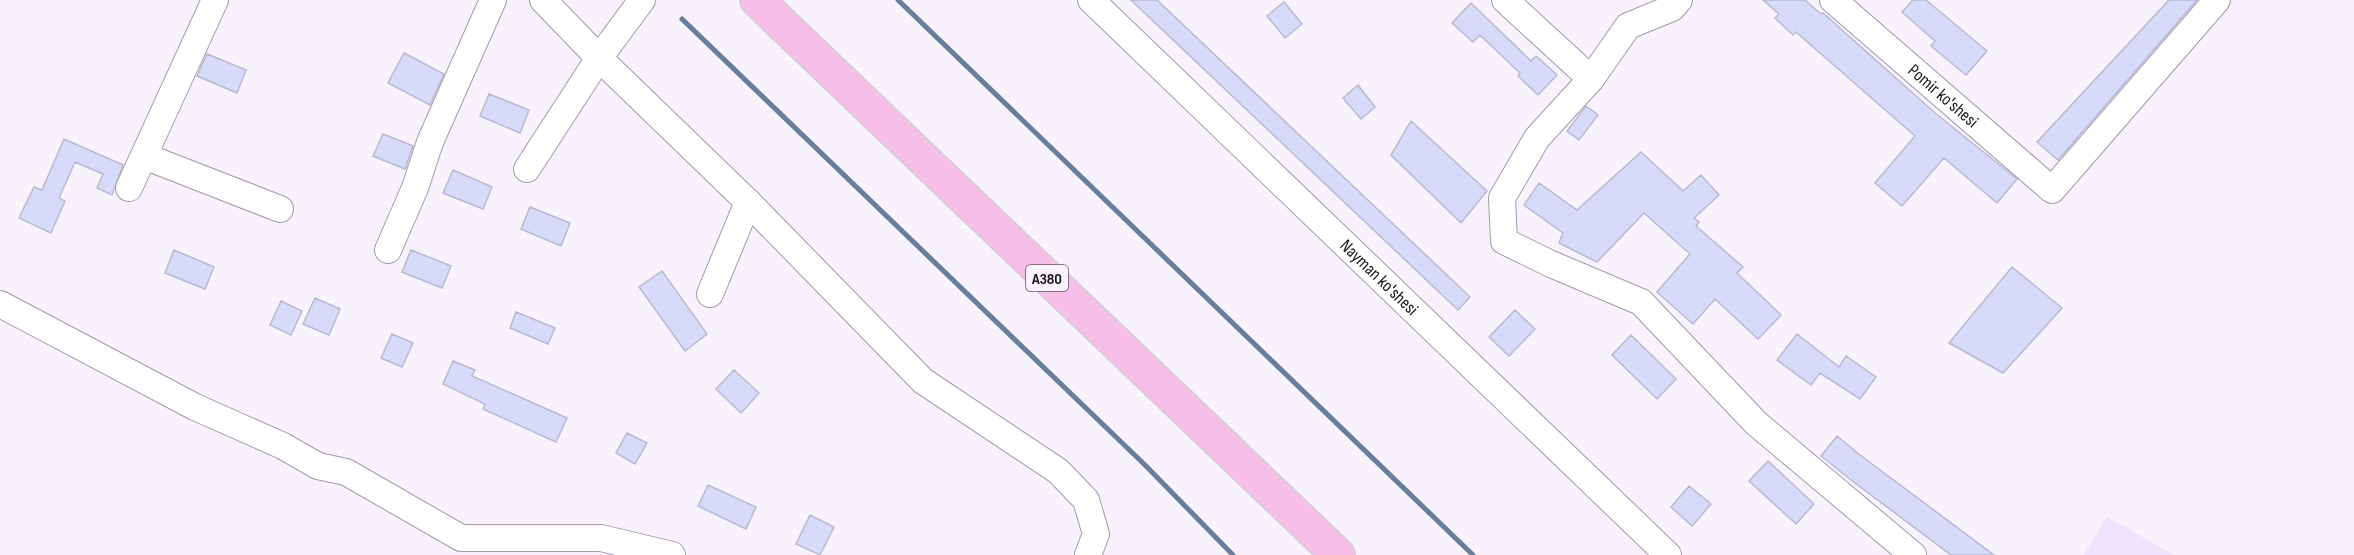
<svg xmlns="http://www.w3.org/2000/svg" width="2354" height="555" viewBox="0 0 2354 555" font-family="'Sofia Sans Condensed',sans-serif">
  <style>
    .built { fill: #eee2fc }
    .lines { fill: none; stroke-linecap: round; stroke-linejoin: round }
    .stream { stroke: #677e9c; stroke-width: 5 }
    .building { fill: #d7dbf9; stroke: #b6bad2; stroke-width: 1.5 }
    .minor-casing { stroke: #a499af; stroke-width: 28 }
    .highway-casing { stroke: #d1d1d2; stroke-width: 36 }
    .minor { stroke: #fff; stroke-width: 26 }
    .highway { stroke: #f6bee9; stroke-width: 33 }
    .labels { text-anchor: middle; stroke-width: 5; stroke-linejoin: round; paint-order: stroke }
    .shield { fill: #f7f2fc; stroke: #5d5961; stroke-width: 1.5 }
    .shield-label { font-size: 16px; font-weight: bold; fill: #1b171f }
    .street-label { font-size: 18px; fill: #1b171f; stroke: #f7f2fc }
  </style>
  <rect width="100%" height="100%" fill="#f7f2fc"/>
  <path class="built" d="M2107,517L2174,555H2084Z"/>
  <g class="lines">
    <path class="stream" d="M898,0L1473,555
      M682,19L1145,465L1233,555"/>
  </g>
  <path class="building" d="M1131,0H1157L1470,297L1458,310Z
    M1763,0H1805L1821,14L1823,13L1935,113L2017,179L1997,203L1944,158L1902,206L1875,183L1915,136L1796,32L1793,35L1775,18L1779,14Z
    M1913,0H1926L1987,51L1966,75L1931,46L1935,41L1902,12Z
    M2169,0H2197L2058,160L2037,142Z
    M1284,2L1302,24L1285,38L1267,16Z
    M1471,3L1531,61L1536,56L1557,75L1538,95L1518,76L1520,73L1480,35L1473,42L1452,23Z
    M404,53L444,74L430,105L388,83Z
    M207,54L246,70L237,93L197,76Z
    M1358,85L1375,107L1361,119L1343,98Z
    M489,94L529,110L520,133L480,116Z
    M1586,106L1598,115L1579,140L1567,131Z
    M1411,121L1487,191L1461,223L1391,155Z
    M383,134L413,146L405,169L373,156Z
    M64,139L123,165L112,195L97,188L103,174L75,162L59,198L65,201L51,233L19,218L34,187L42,190Z
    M1641,152L1683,191L1701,175L1719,195L1694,218L1699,222L1696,226L1743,267L1737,273L1781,315L1758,339L1715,299L1693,324L1657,292L1690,254L1644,213L1597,262L1559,243L1563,233L1524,205L1539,183L1577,210Z
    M453,170L492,187L483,209L443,193Z
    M530,207L570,223L561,246L521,229Z
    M174,250L214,267L205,289L165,273Z
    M411,250L451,266L442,288L402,272Z
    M2012,267L2062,308L2003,373L1949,343Z
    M662,271L707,334L685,351L639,287Z
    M315,298L340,309L329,335L303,324Z
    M281,301L302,311L291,335L270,325Z
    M1515,310L1535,329L1509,356L1489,337Z
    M516,312L555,328L548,344L510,328Z
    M392,334L413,343L402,367L381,358Z
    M1797,334L1839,367L1846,356L1876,377L1860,399L1820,373L1811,385L1777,360Z
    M1631,335L1676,379L1657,399L1612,355Z
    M453,361L475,370L472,376L567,418L556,442L483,409L485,404L443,384Z
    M734,370L759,393L741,413L716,389Z
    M627,433L647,443L635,464L616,453Z
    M1837,436L1860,455L1994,555H1951L1851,480L1821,456Z
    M1768,461L1814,504L1796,524L1749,481Z
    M708,485L756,507L746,529L698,506Z
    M1689,486L1711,504L1692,526L1671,507Z
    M810,515L834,527L820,555L796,544Z"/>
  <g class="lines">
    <defs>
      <g id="minor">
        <path d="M543,0L599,58L642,0"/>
        <path id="s1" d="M1091,0L1668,555"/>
        <path d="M1505,0L1591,79"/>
        <path d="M1679,0L1672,8L1628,26L1591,79L1537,138L1502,198L1504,241L1551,264L1641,302L1756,423L1913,555"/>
        <path id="s2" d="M1833,0L2052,190L2217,0"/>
        <path d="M144,156L280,209"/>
        <path d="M527,169L599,58L748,202L923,381L1058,471L1086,500L1096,534L1088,555"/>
        <path d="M129,188L215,0"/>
        <path d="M388,250L415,188L430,142L493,0"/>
        <path d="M710,294L748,202"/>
        <path d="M0,304L195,407L283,446L318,466L346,472L461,538H601L672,555"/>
      </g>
      <path id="highway" d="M757,0L1338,555"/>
    </defs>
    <use href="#minor" class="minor-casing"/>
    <use href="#highway" class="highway-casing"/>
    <use href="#minor" class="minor"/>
    <use href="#highway" class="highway"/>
  </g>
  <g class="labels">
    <rect class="shield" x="1026" y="265" width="42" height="26" rx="4.5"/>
    <g class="shield-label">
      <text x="1047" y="284">A380</text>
    </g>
    <g class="street-label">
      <text dy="6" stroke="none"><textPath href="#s2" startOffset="146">Pomir ko'shesi</textPath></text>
      <text dy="6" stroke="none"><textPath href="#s1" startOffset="400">Nayman ko'shesi</textPath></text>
    </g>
  </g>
</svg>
